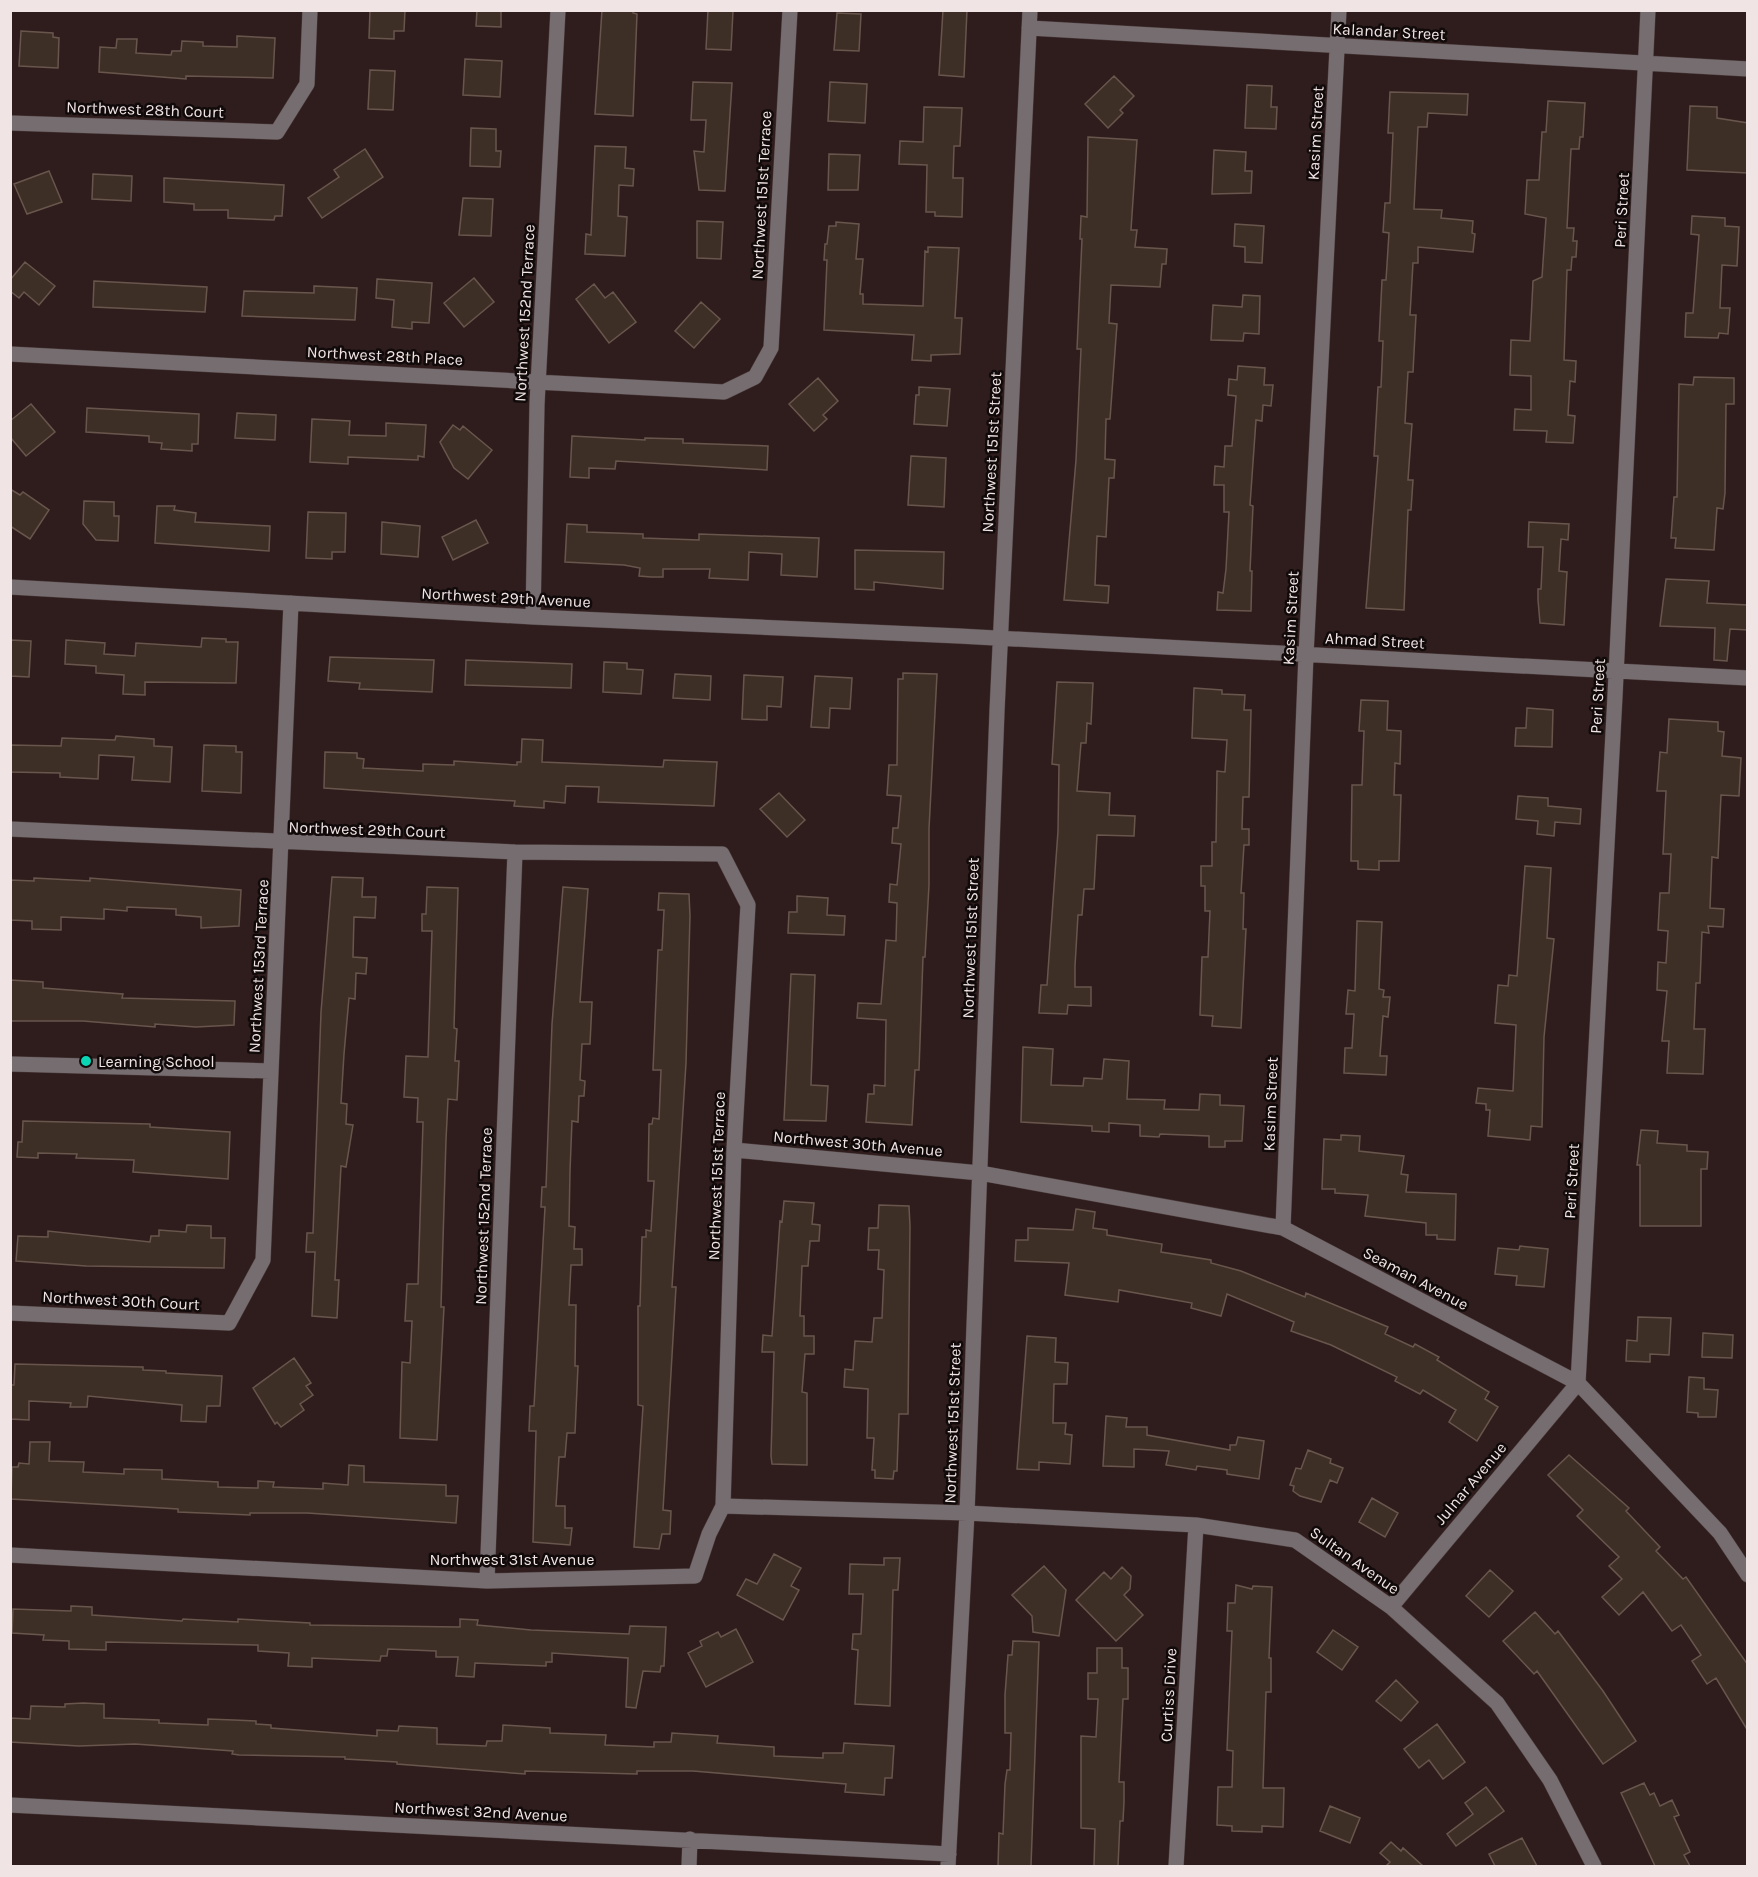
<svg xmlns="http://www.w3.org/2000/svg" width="1758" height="1877" viewBox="0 0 1758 1877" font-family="Karla,sans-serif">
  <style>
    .building { fill: #3e2f26; stroke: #68564d; stroke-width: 1.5 }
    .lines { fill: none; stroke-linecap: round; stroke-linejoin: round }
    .minor-casing { stroke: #4a3939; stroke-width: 16 }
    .minor { stroke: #766d71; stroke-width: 15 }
    .poi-dot { fill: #0ad5b5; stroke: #110a0a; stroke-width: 2 }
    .labels { text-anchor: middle; stroke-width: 5; stroke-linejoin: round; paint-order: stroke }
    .street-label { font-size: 16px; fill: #f1e4e4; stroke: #110a0a }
    .poi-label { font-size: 16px; fill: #f1e4e4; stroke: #110a0a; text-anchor: start }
  </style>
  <rect width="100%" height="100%" fill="#2f1d1d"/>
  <path class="building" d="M370,10H405L404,31H394V39L369,38Z
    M477,10H501V27L476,26Z
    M602,10H633V13L637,14L633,116L595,114Z
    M708,10L733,11L731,50L706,49Z
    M943,10H967L964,77L939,75Z
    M837,13L861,14L859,51L834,50Z
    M21,31L53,33V37L59,38L58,68L19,66Z
    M237,36L275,38L273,78L186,76V79L99,72L100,47L116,48L117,39H137L136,53L171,55L172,51H181L182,41L203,42V46L237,47Z
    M465,59L502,61L500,97L463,95Z
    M370,70L395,71L393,110L368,109Z
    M1114,76L1134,96L1120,110L1123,113L1108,128L1085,104Z
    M693,82L732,83L725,191L699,190L694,151L704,152L706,120H691Z
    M830,82L867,84L865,123L828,121Z
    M1247,85L1272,86L1271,107H1277L1276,129L1245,128Z
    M1390,92L1468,94L1467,115L1428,113L1427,127H1418L1414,209L1442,210L1441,218L1473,221L1472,233L1475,234L1473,252L1418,247V263H1413L1410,315H1416L1413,372H1408L1405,423L1412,424L1408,480H1413L1411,510H1408L1404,610L1366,608L1378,456H1374L1378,387H1381L1383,341H1379L1382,280H1386L1389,233L1383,232L1385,203H1390L1393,133H1388Z
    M1548,101L1585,103L1583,137H1580L1579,149H1571L1567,228H1574L1573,241H1577L1576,257H1572L1571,270H1567L1564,360L1576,361L1575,382L1570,381L1568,415L1575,416L1573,443L1546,442L1547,431L1514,430L1515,409L1531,410V376L1510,375L1511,340L1530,341L1533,281L1542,277L1546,218L1525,214L1527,180H1539L1542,132H1546Z
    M1690,106L1717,107V118L1748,123V173L1687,170Z
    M924,107L962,108L960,146H954L953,178H963L962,217L935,216V212H926L927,165L899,164L900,141L923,142Z
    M471,128L496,129V151H501L500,167L470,166Z
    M1088,137L1137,140L1131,230H1137L1135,247L1167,249L1166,264H1162L1160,287L1111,285L1109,323L1117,324L1110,419H1106L1105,459L1115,460L1114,478H1109L1106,537L1097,536L1095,585L1109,586L1108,603L1064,600L1076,460L1081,349H1077L1082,239H1080L1081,216L1087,217Z
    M595,146L626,147L625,168L634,169L633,186L619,185L618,216L627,217L625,256L585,254L586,234L591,235Z
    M365,149L383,177L322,218L308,198L339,177L334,170Z
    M1214,150L1246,152L1245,171H1252L1251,193L1212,194Z
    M829,154L860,155L858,190H828Z
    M49,171L62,202L27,214L14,184Z
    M93,174L132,176L131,201L92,199Z
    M164,178L284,185L282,216H275L274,220L228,218V210H194V204L164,202Z
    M463,198L493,199L491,236L459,235Z
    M1692,216L1725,218V226L1739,227L1737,266L1722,265L1720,308H1730L1728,334L1719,333L1718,338L1685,337L1686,313H1693L1699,235L1691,234Z
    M697,221L723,222L721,259L697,258Z
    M836,222L859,224L856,259H863L860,294H863V304L923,306L925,251L928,252V247L959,248L955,318H962L960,354L931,355V361L912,360L914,335L824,330L827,260H824L825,244H827L829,226H836Z
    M1235,224L1264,226L1262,263L1245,262V247L1234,246Z
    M25,262L55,286L39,305L24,292L19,298L10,291V280Z
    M474,278L494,302L464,327L444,303Z
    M377,279L432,283L429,323L412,322V329L392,327L394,300L376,298Z
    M94,281L207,287L205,312L93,307Z
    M594,284L605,298L613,292L636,322L609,343L576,299Z
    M314,286L357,288L355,320L242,316L244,291L314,293Z
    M1243,295L1260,296L1259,334L1244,333L1243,341L1211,340L1213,305L1242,307Z
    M701,302L720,319L694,348L675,331Z
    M1238,366L1265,368L1264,385H1273L1271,406L1263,405L1262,421L1256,420L1250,505L1253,506L1250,571H1252L1251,611L1217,610L1218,592L1223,593L1226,569L1229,512H1224V485H1214L1215,466L1224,467L1225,446H1232L1236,396L1228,395L1229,379L1237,380Z
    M1694,377L1734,378V404H1726L1725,493L1723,509L1717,508L1714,550L1675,548L1676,538H1671L1674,497H1677L1679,384L1693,385Z
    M818,378L838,401L823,415L827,419L814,431L789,404Z
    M919,387L950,389L947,426L914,424L916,395H919Z
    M31,404L55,432L26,456L10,437V421Z
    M87,408L199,414L198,444H192V451L161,449L162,443L149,442V436L86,432Z
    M237,413L276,415L275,440L235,438Z
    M312,419L350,421L349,435L386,436V423L426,425L424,457L418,456V460L348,457V464L310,462Z
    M453,425L460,430L463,426L492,450L468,479L454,468L440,442Z
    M572,436L645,440V438L683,439V443L768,446L767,470L616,461L615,469L589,468V478L570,477Z
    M911,456L946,458L944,507L908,505Z
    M10,489L20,495L23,492L49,510L30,539L10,526Z
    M84,501L114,502V516H119L118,541L96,540L83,524Z
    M157,506H175L174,510L196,513L195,522L270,526L269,551L155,543Z
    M308,512L346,513L345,552H332V559L306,558Z
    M476,520L488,543L453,560L442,537Z
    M382,522L420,526L418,557L381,554Z
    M1529,522L1569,524L1568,540L1561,539L1559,571L1567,572L1564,625L1540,623L1538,600V589H1541L1543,547H1528Z
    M567,524L587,525V532L643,534V538L699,540V534L819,538L817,577L781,575L782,554L749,552L748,580L709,578L710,569H663V577H651L639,576L640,568L624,565L565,562Z
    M855,550L944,552L943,589L874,582V590L855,589Z
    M1666,579L1709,581L1707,603L1748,605V630L1730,629L1727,661L1714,660L1715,628L1660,626Z
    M202,638L226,639V642H238L236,683L145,682V695L123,694L124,675L96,673V666L65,664L66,640L105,643L104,654L135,656L136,643L201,647Z
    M10,640L31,641L29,677L10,676Z
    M330,657L434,660L432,692L359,689L360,683L328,681Z
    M466,660L572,664L571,688L465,685Z
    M604,662L627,663V669L643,670L641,694L603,692Z
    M903,673L937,674L929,829V885L925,957H923L919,1070H915L912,1125L866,1122L868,1094H874V1085L885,1086L886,1020L857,1018L858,1003L881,1004L886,940L896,941L897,903L889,902L890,884L897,885L901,844L892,843L893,828H898L901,796L887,795L889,765H897L898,679H903Z
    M675,674L711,676L710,700L673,698Z
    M744,675L783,677L781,707L767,706V720L742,719Z
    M815,676L852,678L850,709L830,708L829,728L811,727Z
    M1057,682L1093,683L1091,724L1087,723L1086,743H1081L1077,791L1110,793L1109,815L1135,816L1134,836L1097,835L1094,889H1084L1082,915H1078L1075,966V987H1091V1006L1068,1005L1067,1014L1039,1013L1041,985H1047L1058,831L1059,765L1052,764Z
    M1194,688L1222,690V694L1245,695L1244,710H1251L1249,797H1243L1242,829H1249V845H1244L1241,893H1244L1243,929H1246L1241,1028L1212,1026L1213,1016L1200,1015L1202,957H1208L1210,911H1205V886H1201V866H1212V842H1216L1217,771L1225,772L1227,740L1192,738Z
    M1361,700L1388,701L1387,730L1401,731L1400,764L1395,763L1394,795H1401L1399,861H1379V870L1358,869V861H1351L1352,785H1362L1364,731H1359Z
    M1527,708L1553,710L1552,747L1515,746L1516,728H1526Z
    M1669,719L1718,722V731L1724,732L1722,756L1741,758L1739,796L1721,795L1718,858L1712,857L1710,908L1724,909L1723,927L1708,926L1709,933L1702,932L1700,983H1696L1694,1029H1705L1703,1074L1667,1073L1669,1041H1662L1667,991L1657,990L1658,962L1666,963L1668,931L1658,930L1660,893H1669L1671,854H1663L1666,791H1657L1660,752L1667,753Z
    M116,736L154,739V746L172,747L170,782L132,780L134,757L99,755L98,779L60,777V773L10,772V745L61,746L62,738L115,740Z
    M522,739L543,740L542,762L663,767L664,760L717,762L714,806L598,802L599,787L566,786L565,803L544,801V808L514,806L515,801L324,788L325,752L357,753V758L364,759L363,768L423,771V764L454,765V761L517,765V762H521Z
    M204,745L236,746V752H242L241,793L202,791Z
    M779,793L805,820L787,837L760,809Z
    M1518,796L1548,798V806L1581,809L1580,824L1555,822L1554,836L1537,834L1538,821L1516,819Z
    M1525,866L1551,868L1547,938L1554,939L1544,1037L1542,1127L1531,1126L1530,1140L1488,1136L1490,1110H1486V1104L1476,1103L1478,1088L1513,1091L1516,1025L1495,1023L1498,985L1508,986L1509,975L1517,976Z
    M332,877L363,878L362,897H376L375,918L354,917L353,957L367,958L366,974L356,973L355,999L349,998L344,1054L341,1103L347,1104L346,1124L353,1125L346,1167L341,1166L335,1280H339L337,1318L312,1316L315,1252H306L307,1233H313L321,1012Z
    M34,878L90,881V878L241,890L239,926L201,928V917L176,915V909L127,907V911L104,909V919L61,917V930L32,929V921L10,920V880L34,881Z
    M427,887L458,888L454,1028L457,1029L455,1061H459L457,1100L448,1099L446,1140L441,1307H444L437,1440L400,1438L402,1362L410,1363L412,1321H405L407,1284H418L423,1122H417L418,1098L404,1097L406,1056L428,1057L432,931H422V914H426Z
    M563,887L588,889L580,1002H592L590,1044H582L580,1080L585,1081L584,1096H579L578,1122L572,1121L570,1171L569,1226L575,1227L574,1249H582V1265H571L569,1305H576L575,1366H578L575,1433H567L565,1457H559L556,1506H565V1528H572L570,1545L533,1542L536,1431H529L530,1406H534L545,1207H541L542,1187H546L552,1024Z
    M659,893L689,894L690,916L686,1063L672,1287H676L663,1510L671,1511L670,1534H662L659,1549L634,1547L643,1406L638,1405V1306H640L642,1237H646V1230L651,1231L654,1181H648L649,1124H652L653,1118L659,1119L661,1070H653L658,950H662L664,910H658Z
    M797,896L828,898L827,915L845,916L844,935L788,933L789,912H797Z
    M1357,921L1382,922L1379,989L1384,990L1383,997H1390L1388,1017L1383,1016L1380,1056H1387L1386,1075L1344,1073L1345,1048H1352L1354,1014H1346L1348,990L1355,991Z
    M791,974L815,975L811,1085L828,1086L826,1121L784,1120Z
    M10,980L43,982V988L123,994L122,998L235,1001L234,1025L196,1027L155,1024V1027L83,1021H10Z
    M1023,1047L1053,1049L1051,1085L1083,1086L1084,1078L1102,1079L1104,1059L1129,1061L1127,1099L1165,1100L1164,1109L1199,1110L1200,1094L1220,1095V1105L1244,1106L1242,1141H1225V1147H1209V1136L1160,1134L1159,1137L1140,1136V1125L1109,1123V1132L1092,1131V1126L1021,1122Z
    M23,1121L150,1124V1127L230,1132L228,1179L133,1172L134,1160L76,1158L77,1154L38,1153V1158L17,1157L18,1142H22Z
    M1641,1130L1658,1131L1657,1143L1687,1145V1151L1708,1152L1707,1169H1701V1226H1640V1165H1637Z
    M1341,1135L1360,1136L1359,1151L1404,1156L1401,1174L1408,1175L1406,1192L1456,1194L1455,1240L1437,1239V1235H1426V1223L1365,1216L1368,1195L1335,1193V1189H1322L1324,1139L1341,1140Z
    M784,1201L814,1203L812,1224L820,1225L819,1241H810L808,1266H802L800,1316H804V1336H814V1354H805L802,1392L807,1393V1465L772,1464L771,1456L774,1352H762L763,1335L772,1336L780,1221L782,1222Z
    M879,1205L909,1206L910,1226L908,1414H899L897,1471H894L893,1479L875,1478V1470H872L874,1438H867L868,1389L844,1387L845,1369L853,1370L855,1341L872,1342L874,1318H882L884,1270L878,1269L879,1250H868L869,1228H878Z
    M1076,1209L1095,1212L1093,1228L1107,1230V1235L1162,1244L1161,1252L1211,1260V1263L1241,1271L1305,1297L1306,1293L1388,1327L1385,1334L1413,1347L1415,1344L1439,1357L1437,1360L1489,1392L1485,1399L1498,1407L1477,1441L1449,1422L1456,1410L1423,1390L1420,1394L1395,1381L1397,1377L1331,1345L1291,1331L1294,1322L1227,1294L1221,1316L1191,1308L1192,1303L1119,1290L1118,1302L1065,1295L1069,1263L1015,1261L1016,1240H1028V1228L1073,1230Z
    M187,1225L211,1226V1238H225L224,1268L86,1266L16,1261L18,1236L48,1237V1231L150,1242L151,1236H159V1230L186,1232Z
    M1520,1246L1548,1249L1544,1287L1516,1285L1517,1276L1495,1274L1498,1248L1519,1250Z
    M1638,1317L1671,1318L1669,1355L1650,1354V1362L1626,1361L1627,1340L1637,1341Z
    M1703,1333L1733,1335L1732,1358L1702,1357Z
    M1027,1336L1056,1338L1055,1362L1068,1363L1067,1384H1054L1053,1423H1066L1065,1434L1072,1435L1070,1464L1039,1462V1470L1017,1469Z
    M294,1358L311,1383L306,1386L313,1395L300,1404L304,1410L281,1427L277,1422L275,1424L253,1388Z
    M15,1364L143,1367V1370L166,1371V1373L222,1376L220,1406H207L206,1422L181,1421L182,1405L88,1396L87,1407H70L71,1403L29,1401V1420L10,1419V1385H14Z
    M1689,1377L1704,1378V1389L1718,1390L1716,1417H1698V1413L1687,1412Z
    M1106,1416L1127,1418L1126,1427H1147V1435L1230,1450V1445H1236L1238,1437L1264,1441L1259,1479L1227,1474V1470L1197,1466L1196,1470L1166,1465L1169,1451L1134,1449V1467L1103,1466Z
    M30,1442H50L49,1461L84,1462L83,1472L124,1474V1469L162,1470V1479L218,1482V1487L258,1488V1481L274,1482L273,1487L323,1489V1483L348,1485L349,1465L364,1466V1482L446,1485V1496H458L456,1523L307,1513H250V1515L178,1512V1509L11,1499L12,1467H18L19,1463L29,1464Z
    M1308,1450L1331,1459L1330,1463L1343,1468L1337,1483L1330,1480L1321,1502L1300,1496L1293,1491L1294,1486L1290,1485L1296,1468L1301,1469Z
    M1569,1455L1629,1508L1626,1511L1660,1547L1656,1551L1683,1579L1686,1577L1748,1665V1731L1716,1678L1707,1684L1692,1661L1701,1655L1681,1625L1672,1631L1643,1592L1619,1615L1602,1597L1622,1579L1609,1566L1619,1557L1577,1516L1583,1510L1548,1475Z
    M1372,1498L1398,1513L1385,1537L1359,1522Z
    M774,1554L801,1568L791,1586L799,1590L783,1620L737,1595L746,1579L757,1584Z
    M884,1558H900L898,1590H893L890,1706L855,1704L858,1650L852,1649L853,1634H861L863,1594H849L850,1564L884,1565Z
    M1044,1566L1066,1590L1059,1636L1033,1632L1032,1616L1012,1595Z
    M1122,1567L1131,1576L1130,1589L1124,1595L1143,1615L1116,1641L1076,1600L1104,1572L1111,1579Z
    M1490,1570L1513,1591L1489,1617L1466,1596Z
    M1236,1585L1252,1589L1253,1586L1272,1587L1269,1658H1271V1692H1266L1263,1788H1284L1283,1827L1262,1826V1832L1232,1831V1826L1217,1825L1218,1787H1232L1233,1751L1227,1750L1232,1631H1227L1228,1603H1235Z
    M71,1606L92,1607V1615L182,1621L183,1619L238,1622V1619L310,1623V1625L460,1627V1619L478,1620L477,1625L531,1630L629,1634L630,1626L666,1627L664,1666H661L660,1672L643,1671L636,1708L626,1707L628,1658L552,1653V1662H546V1666L475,1663L474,1677L456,1676L458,1657H436V1651L388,1649L387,1656H381L380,1661L312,1658V1667L288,1666L289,1653L258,1651V1645L106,1642V1650L69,1649V1641L43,1640L44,1635L12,1633L13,1609L71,1611Z
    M1535,1612L1555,1634L1558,1631L1603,1691L1636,1741L1603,1764L1537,1671L1534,1674L1503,1641Z
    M736,1629L753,1662L706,1687L688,1653L702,1646L700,1641L718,1632L721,1637Z
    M1333,1630L1358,1647L1342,1670L1317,1652Z
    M1013,1641L1039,1642L1031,1866H998L999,1833L1003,1834L1005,1784L1007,1770H1010L1011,1733H1005V1695L1008,1655H1012Z
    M1097,1648H1122V1668H1128V1699H1123L1119,1782H1124V1802L1123,1821H1120L1118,1866H1094L1095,1829L1081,1828V1736L1096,1737L1098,1699H1088V1673H1097Z
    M1396,1680L1418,1702L1401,1721L1376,1701Z
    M83,1703L104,1704V1718L159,1720V1723L208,1725V1719L234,1720L256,1721V1724L271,1725V1728L377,1736V1730L398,1731L399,1726L437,1728V1744L486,1746L487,1741H502L503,1725L550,1728V1733L606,1735L605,1745L654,1747V1742H671L672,1733L718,1736L717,1743L774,1747V1756L823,1758V1753H843L844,1743L894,1746L892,1778H885L884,1795L845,1792L846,1784L693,1771H637V1774L525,1771V1774L397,1764V1762L345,1759V1757L239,1755L232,1754L233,1751L135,1744L79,1746L10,1742V1718L30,1719L31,1706L65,1707V1704Z
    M1437,1724L1465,1762L1443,1779L1429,1760L1419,1768L1404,1749Z
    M1644,1783L1650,1795L1654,1793L1660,1806L1672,1800L1679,1815L1674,1817L1690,1852L1684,1855L1690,1866H1655L1621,1793Z
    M1486,1787L1504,1811L1456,1846L1447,1834L1473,1814L1465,1803Z
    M1330,1806L1360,1818L1350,1843L1320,1831Z
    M1522,1838L1537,1866H1495L1489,1854Z
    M1391,1842L1401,1851L1403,1848L1423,1866H1386L1390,1862L1380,1853Z"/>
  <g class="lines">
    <defs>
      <path id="minor" d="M1029,28L1748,69
        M10,123L277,132L307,84L310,10
        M10,354L724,392L755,377L771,348L790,10
        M10,587L533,617L959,636L1748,678
        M533,617L537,404L558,10
        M10,829L515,852L722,854L748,905L734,1150L723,1506L709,1534L695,1576L487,1581L10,1555
        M10,1064L270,1071
        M734,1150L980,1173L1283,1228L1578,1383L1720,1533L1748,1575
        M1283,1228L1306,655L1339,10
        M10,1313L229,1323L263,1260L291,603
        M723,1506L967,1513L1196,1525L1295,1540L1391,1607L1497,1703L1550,1780L1594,1866
        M487,1581L515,852
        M1391,1607L1578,1383L1615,696L1648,10
        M10,1805L949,1854
        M689,1866L690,1839
        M948,1866L967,1513L997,711L1030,10
        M1176,1866L1196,1525"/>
    </defs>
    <use href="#minor" class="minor-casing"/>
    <use href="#minor" class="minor"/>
  </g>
  <circle class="poi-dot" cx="86" cy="1061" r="6"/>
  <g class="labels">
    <g class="street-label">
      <text transform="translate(1389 31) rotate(3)" y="6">Kalandar Street</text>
      <text transform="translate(145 109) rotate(2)" y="6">Northwest 28th Court</text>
      <text transform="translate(1315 133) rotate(-87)" y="6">Kasim Street</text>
      <text transform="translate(761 195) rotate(-87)" y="6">Northwest 151st Terrace</text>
      <text transform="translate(1621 210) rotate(-87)" y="6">Peri Street</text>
      <text transform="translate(524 313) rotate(-87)" y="6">Northwest 152nd Terrace</text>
      <text transform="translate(385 355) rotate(3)" y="6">Northwest 28th Place</text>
      <text transform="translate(991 452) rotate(-87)" y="6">Northwest 151st Street</text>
      <text transform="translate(506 597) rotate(3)" y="6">Northwest 29th Avenue</text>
      <text transform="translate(1290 618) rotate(-87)" y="6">Kasim Street</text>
      <text transform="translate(1375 640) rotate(3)" y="6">Ahmad Street</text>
      <text transform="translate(1597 696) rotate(-87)" y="6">Peri Street</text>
      <text transform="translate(367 829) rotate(2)" y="6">Northwest 29th Court</text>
      <text transform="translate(970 938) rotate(-88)" y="6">Northwest 151st Street</text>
      <text transform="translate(258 966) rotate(-87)" y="6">Northwest 153rd Terrace</text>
      <text transform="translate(1270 1104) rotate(-88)" y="6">Kasim Street</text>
      <text transform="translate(858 1143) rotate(5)" y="6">Northwest 30th Avenue</text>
      <text transform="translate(716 1176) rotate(-88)" y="6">Northwest 151st Terrace</text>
      <text transform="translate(1571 1181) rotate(-87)" y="6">Peri Street</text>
      <text transform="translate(483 1216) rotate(-88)" y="6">Northwest 152nd Terrace</text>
      <text transform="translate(1416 1278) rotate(28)" y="6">Seaman Avenue</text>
      <text transform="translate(121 1300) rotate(3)" y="6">Northwest 30th Court</text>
      <text transform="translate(952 1423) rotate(-88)" y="6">Northwest 151st Street</text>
      <text transform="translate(1470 1483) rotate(-50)" y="6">Julnar Avenue</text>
      <text x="512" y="1565">Northwest 31st Avenue</text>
      <text transform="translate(1355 1560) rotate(35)" y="6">Sultan Avenue</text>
      <text transform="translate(1168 1695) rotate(-87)" y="6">Curtiss Drive</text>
      <text transform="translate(481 1811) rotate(3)" y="6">Northwest 32nd Avenue</text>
    </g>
    <g class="poi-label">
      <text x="98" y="1067">Learning School</text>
    </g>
  </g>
  <rect width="1758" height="1877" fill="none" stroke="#f1e4e4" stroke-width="24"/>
</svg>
